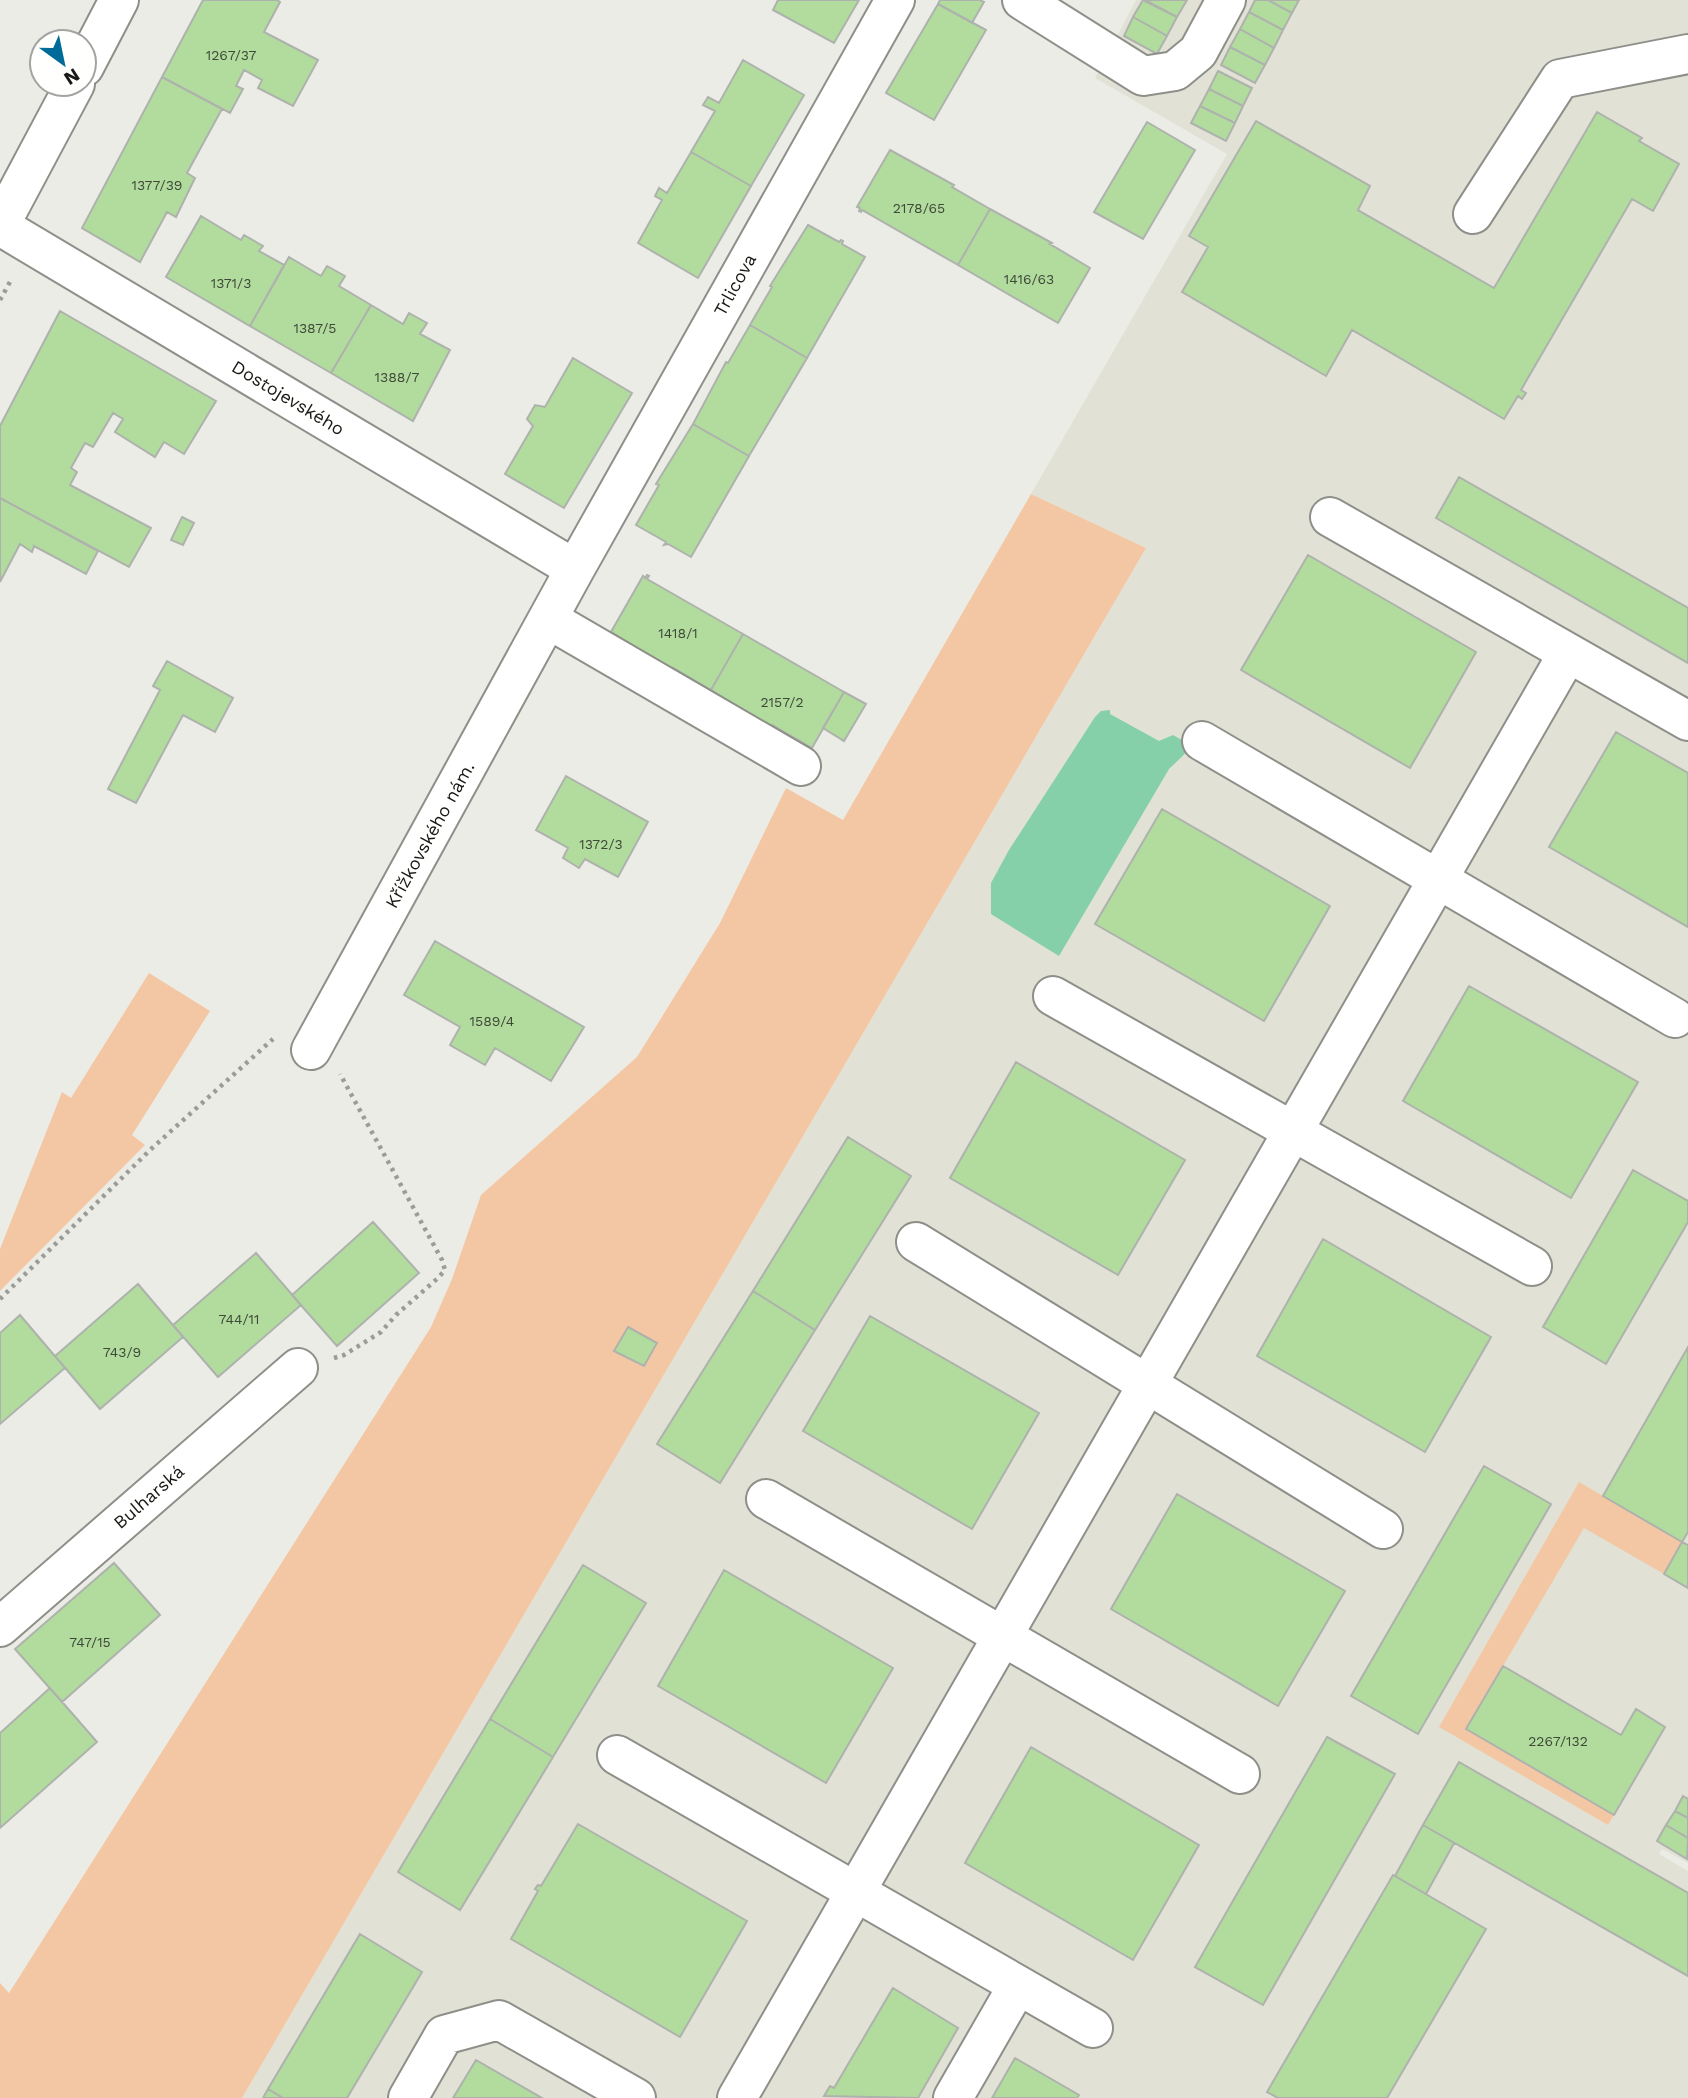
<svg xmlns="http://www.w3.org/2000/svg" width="1688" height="2098" viewBox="0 0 1688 2098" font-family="'Work Sans',sans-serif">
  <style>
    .built { fill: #e1e2d5 }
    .green { fill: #f4c7a4 }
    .water { fill: #85cfa9 }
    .building { fill: #b2db9e; stroke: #aeb2ad; stroke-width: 2 }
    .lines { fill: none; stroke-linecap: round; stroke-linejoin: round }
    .minor-casing { stroke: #8e8f89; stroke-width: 42 }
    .path { stroke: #9b9b97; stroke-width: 4.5; stroke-dasharray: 3.5 5; stroke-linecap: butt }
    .minor { stroke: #fff; stroke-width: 38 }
    .labels { text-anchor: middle; stroke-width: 5; stroke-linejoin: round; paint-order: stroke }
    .number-label { font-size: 14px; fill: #3e4938 }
    .street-label { font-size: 18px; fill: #181816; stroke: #fffffe }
  </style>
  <rect width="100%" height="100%" fill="#ecece6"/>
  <path class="built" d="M1136,0H1688V1545L1682,1542L1664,1574L1688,1588V1863L1662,1849L1659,1854L1688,1871V2098H242L1146,548L1031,494L1227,154L1095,78Z"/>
  <path class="green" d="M1031,494L1146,548L242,2098H0V1983L9,1993L431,1327L452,1279L481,1195L637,1057L720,923L786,788L843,820Z
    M149,973L210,1011L132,1135L145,1145L0,1291V1249L62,1092L71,1098Z
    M1579,1482L1682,1542L1664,1574L1584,1528L1466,1729L1614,1815L1608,1825L1439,1727Z"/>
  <path class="water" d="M1110,710V714L1159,741L1173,735L1193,746L1169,769L1059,956L991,914V883L1009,850L1095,717L1101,711Z"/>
  <path class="building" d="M203,0H277L280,2L264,32L318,60L293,106L258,88L262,80L244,70L236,86L243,89L230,113L162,77Z
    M778,0H859L834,43L773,10Z
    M940,0H980L984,2L972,23L938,4Z
    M1143,0L1177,17L1167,36L1133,17Z
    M1145,0H1187L1177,17Z
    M1255,0H1268L1292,13L1283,30L1249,12Z
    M1268,0H1299L1292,13Z
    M938,4L986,30L934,120L886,93Z
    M1249,12L1283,30L1274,48L1240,29Z
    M1133,17L1167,36L1157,54L1124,36Z
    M1240,29L1274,48L1265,65L1230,47Z
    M1230,47L1265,65L1255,83L1221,65Z
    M743,60L804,95L751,186L691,152L715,111L703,105L708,97L719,103Z
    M1218,71L1252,88L1243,106L1209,89Z
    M162,77L222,109L187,173L195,178L176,217L167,212L140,262L82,228Z
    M1209,89L1243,106L1235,123L1200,106Z
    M1200,106L1235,123L1226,141L1191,123Z
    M1597,112L1642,138L1639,141L1679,164L1653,211L1632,199L1521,390L1526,393L1522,399L1518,396L1504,419L1352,330L1326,376L1182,292L1208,247L1189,236L1256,121L1370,186L1358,210L1494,288Z
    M1147,122L1195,150L1143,239L1094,212Z
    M890,150L954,185L952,187L990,209L958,265L862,210L861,212L859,211L860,208L857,207Z
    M691,152L751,186L698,278L638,243L662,200L655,196L659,188L667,193Z
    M990,209L1052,243L1050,244L1090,268L1058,323L958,265Z
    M201,216L241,240L244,235L263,246L259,251L284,265L250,326L166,277Z
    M808,225L839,242L841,240L843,241L842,244L865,257L807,358L750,325L772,287L770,286Z
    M289,257L321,276L327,266L345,276L339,286L371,305L331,373L250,326Z
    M371,305L403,324L409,313L427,323L420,334L450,350L413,421L331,373Z
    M60,311L216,401L184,454L164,442L155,457L115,432L123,419L113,413L93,447L85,443L71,468L77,472L70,485L151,528L129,567L0,498V426Z
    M750,325L807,358L749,456L693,424L726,362L728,363Z
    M573,358L632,393L564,508L505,474L533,426L527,419L535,405L545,407Z
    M693,424L749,456L691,557L668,544L664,545L666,542L636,525L659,485L656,484Z
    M1459,477L1688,608V663L1436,518Z
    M0,498L98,551L86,574L34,546L32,552L20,544L0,582Z
    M182,517L194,523L183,545L171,540Z
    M1308,555L1476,652L1410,768L1241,670Z
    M647,575L649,576L647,579L743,634L711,690L673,668L672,670L611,632L643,576L645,578Z
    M743,634L844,692L812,748L772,725L771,727L711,690Z
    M167,661L233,698L215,732L183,715L136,803L108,789L160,690L153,686Z
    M844,692L866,704L844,741L823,728Z
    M1616,732L1688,773V927L1549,847Z
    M566,776L648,822L618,877L585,859L579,868L563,858L568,848L536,830Z
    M1162,809L1330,906L1264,1021L1095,924Z
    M435,941L584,1027L551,1081L495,1048L485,1065L450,1045L460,1027L404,995Z
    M1469,986L1638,1082L1571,1198L1403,1101Z
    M1016,1062L1185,1160L1118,1275L950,1178Z
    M848,1137L911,1176L815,1330L753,1291Z
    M1633,1170L1688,1201V1222L1606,1364L1543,1327Z
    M373,1222L419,1273L337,1346L292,1295Z
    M1323,1239L1491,1337L1425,1452L1257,1356Z
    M256,1253L301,1305L218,1377L173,1325Z
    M138,1284L183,1337L100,1409L55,1356Z
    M753,1291L815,1330L720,1483L657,1444Z
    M20,1315L65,1368L0,1424V1333Z
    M870,1316L1039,1413L972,1529L803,1431Z
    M628,1327L657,1343L644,1366L614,1351Z
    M1688,1347V1532L1682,1542L1603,1496Z
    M1484,1466L1551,1504L1418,1734L1351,1696Z
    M1177,1494L1345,1591L1278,1706L1111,1609Z
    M1682,1542L1688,1545V1588L1664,1574Z
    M114,1563L160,1615L62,1702L15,1649Z
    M583,1565L646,1603L553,1757L490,1719Z
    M724,1570L893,1668L826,1783L658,1686Z
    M1503,1666L1621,1735L1636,1709L1665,1727L1614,1815L1466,1729Z
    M50,1688L97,1742L0,1828V1733Z
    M490,1719L553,1757L460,1910L398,1872Z
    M1327,1737L1395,1774L1263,2005L1195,1967Z
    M1031,1747L1199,1845L1133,1960L965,1863Z
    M1459,1762L1688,1893V1976L1423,1825Z
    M1683,1796L1688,1799V1818L1675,1811Z
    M1675,1811L1688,1818V1838L1666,1825Z
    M578,1824L747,1921L680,2037L511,1939L538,1891L535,1889L538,1885L541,1886Z
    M1423,1825L1454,1843L1426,1894L1395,1876Z
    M1666,1825L1688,1838L1687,1859L1657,1841Z
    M1393,1875L1486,1929L1387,2098H1278L1267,2092Z
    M360,1934L422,1972L347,2098H283L268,2089Z
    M893,1988L958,2028L918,2098L824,2096L830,2086L834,2088Z
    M1015,2058L1079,2095L1077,2098H992Z
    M476,2060L542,2098H453Z
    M268,2089L283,2098H263Z"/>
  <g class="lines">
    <defs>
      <path id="minor" d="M1022,0L1143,76L1175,71L1198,52L1226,0
        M84,67L119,0
        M1473,214L1560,79L1688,54
        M0,225L75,84
        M0,226L575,569
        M1330,517L1688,721
        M548,619L801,766
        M1202,741L1675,1018
        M1053,996L1532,1266
        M311,1050L575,569L895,0
        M916,1242L1383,1529
        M766,1499L1240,1774
        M0,1627L298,1368
        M617,1755L1093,2028
        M408,2098L444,2035L499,2020L636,2098
        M737,2098L1568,653
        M953,2098L1018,1985"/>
    </defs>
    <use href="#minor" class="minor-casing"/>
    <path class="path" d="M0,300L11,280
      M0,1299L150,1150L273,1039
      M334,1358L344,1355L381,1332L396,1315L438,1278L445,1270L442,1260L340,1074"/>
    <use href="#minor" class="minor"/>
  </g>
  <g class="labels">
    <g class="number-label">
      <text x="231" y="60">1267/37</text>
      <text x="157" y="190">1377/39</text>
      <text x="919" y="213">2178/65</text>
      <text x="1029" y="284">1416/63</text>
      <text x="231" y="288">1371/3</text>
      <text x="315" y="333">1387/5</text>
      <text x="397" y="382">1388/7</text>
      <text x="678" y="638">1418/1</text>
      <text x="782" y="707">2157/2</text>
      <text x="601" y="849">1372/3</text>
      <text x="492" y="1026">1589/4</text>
      <text x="239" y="1324">744/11</text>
      <text x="122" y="1357">743/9</text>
      <text x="90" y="1647">747/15</text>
      <text x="1558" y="1746">2267/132</text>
    </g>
    <g class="street-label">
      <text transform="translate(735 285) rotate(-61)" y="6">Trlicova</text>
      <text transform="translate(288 398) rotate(31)" y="6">Dostojevského</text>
      <text transform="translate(430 835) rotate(-61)" y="6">Křížkovského nám.</text>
      <text transform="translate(149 1497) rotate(-41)" y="6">Bulharská</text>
    </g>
  </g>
  <g transform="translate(63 63) rotate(147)"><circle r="33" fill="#fffffe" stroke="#a3a3a1" stroke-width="2"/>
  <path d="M0-5L12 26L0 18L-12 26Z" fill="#006b98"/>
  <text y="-10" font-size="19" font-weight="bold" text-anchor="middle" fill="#181816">N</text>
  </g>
</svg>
